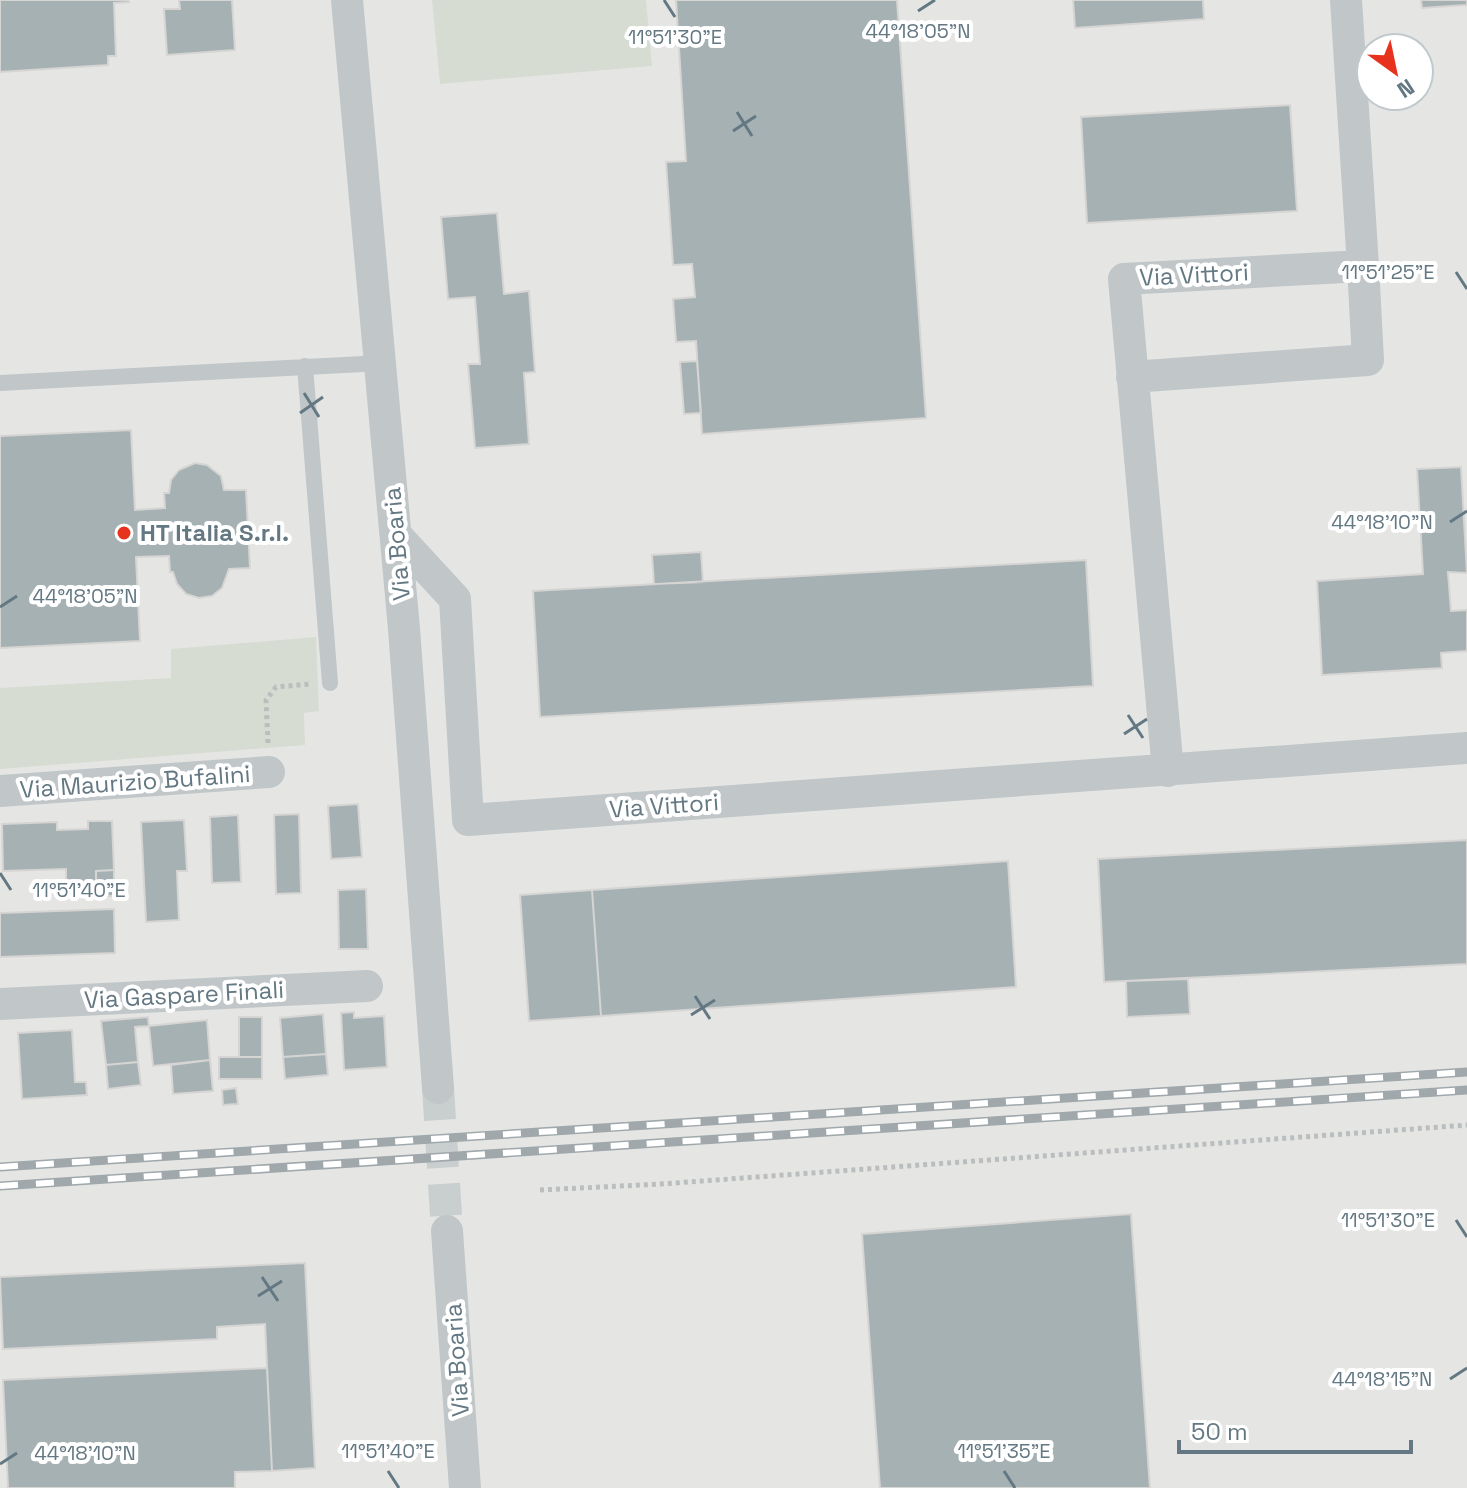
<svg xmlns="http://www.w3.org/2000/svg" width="1467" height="1488" viewBox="0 0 1467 1488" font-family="'Space Grotesk',sans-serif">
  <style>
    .built { fill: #e5e6e4; fill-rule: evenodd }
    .green { fill: #d6dcd1 }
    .building { fill: #a6b1b4; stroke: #d6d5d3; stroke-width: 2 }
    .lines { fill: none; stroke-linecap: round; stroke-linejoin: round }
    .street-tunnel { stroke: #c9cfcf; stroke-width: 32; stroke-dasharray: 32 16; stroke-linecap: butt }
    .path { stroke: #bbbebf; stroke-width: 5; stroke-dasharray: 4 4; stroke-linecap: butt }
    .lane { stroke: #c1c6c8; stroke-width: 16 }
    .street { stroke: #c1c6c8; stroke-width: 32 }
    .rail-casing { stroke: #a0a8ac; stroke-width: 9 }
    .rail { stroke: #fff; stroke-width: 6; stroke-dasharray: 18; stroke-linecap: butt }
    .ticks { fill: none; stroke: #637882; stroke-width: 3 }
    .poi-dot { fill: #e7331e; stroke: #fff; stroke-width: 3 }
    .labels { text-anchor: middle; stroke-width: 8; stroke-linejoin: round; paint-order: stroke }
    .street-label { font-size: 24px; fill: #637882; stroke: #fff }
    .poi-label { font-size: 24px; font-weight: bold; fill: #637882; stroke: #fff; text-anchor: start }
    .ticks-label { font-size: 20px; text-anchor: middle; fill: #637882; stroke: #fff; stroke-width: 8; stroke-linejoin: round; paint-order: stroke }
  </style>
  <rect width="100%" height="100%" fill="#f5f4f0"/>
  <path class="built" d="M0,0H1467V1488H0ZM1371,48H1419V96H1371Z"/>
  <path class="green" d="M432,0H646L652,66L440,84Z
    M316,637L319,711L304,713L305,745L0,769V688L171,678V649Z"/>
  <path class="building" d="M0,0H128L129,2L114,3L116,56H108V65L0,72Z
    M179,0H232L235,50L167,55L164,9H180Z
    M676,0H897L926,418L702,434L696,341L676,342L673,299L695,297L692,264L673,265L666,162L686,161Z
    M1073,0H1203L1204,19L1075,28Z
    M1421,0H1467V5L1422,8Z
    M1290,105L1297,211L1087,223L1081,117Z
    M497,213L504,294L529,291L535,372L524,373L529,444L475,448L468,364H480L475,297L448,299L441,217Z
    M697,361L701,413L684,414L680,362Z
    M131,430L135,510L165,508L164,493H169L171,480L179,470L195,463L207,465L221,476L224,490H246L250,568L229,569L222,588L212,596L199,598L186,594L177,584L173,572H170L169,556L136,557L140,641L0,648V436Z
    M1461,467L1467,573L1448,572L1451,611L1467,610V651L1441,653L1442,668L1322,675L1317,581L1423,574L1417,469Z
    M701,552L703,582L654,584L652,555Z
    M1086,560L1093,686L540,717L533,591Z
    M358,804L362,857L331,859L328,806Z
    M299,814L301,893L276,894L274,815Z
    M238,815L241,882L212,883L210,817Z
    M184,820L187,871H177L179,920L146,922L141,822Z
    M88,821H112L114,870L96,871V896L66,897V869L3,871L2,824L57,822V830L88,829Z
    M1467,840V964L1104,982L1098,859Z
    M1008,861L1016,987L601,1016L592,890Z
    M114,870V896H96V871Z
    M366,889L368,949H339L338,890Z
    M592,890L601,1016L529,1021L520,895Z
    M114,909L115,953L0,957V913Z
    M1188,979L1190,1014L1127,1017L1126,981Z
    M354,1012V1018L384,1016L387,1067L344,1070L341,1013Z
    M323,1014L326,1054L283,1057L280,1018Z
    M148,1017L149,1026L135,1027L138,1062L106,1065L101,1021Z
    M239,1017H262V1057H239Z
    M207,1020L210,1060L153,1066L149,1026Z
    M72,1030L75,1082H86L87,1095L22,1099L18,1033Z
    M326,1054L328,1075L285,1079L283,1057Z
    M219,1057H262V1079H219Z
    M210,1060L213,1091L173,1094L171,1065Z
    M138,1062L141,1085L108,1089L106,1065Z
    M236,1088L238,1104L223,1105L222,1090Z
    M1131,1214L1150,1488H880L862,1234Z
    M305,1263L315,1468L272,1471L265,1324L217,1327V1339L3,1349L0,1277Z
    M267,1368L272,1471L235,1472V1488H8L3,1380Z"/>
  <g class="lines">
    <path class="street-tunnel" d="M438,1088L447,1231"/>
    <path class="path" d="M268,743L266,700L276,687L310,684
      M540,1190L661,1184L1467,1125"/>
    <path class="lane" d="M305,366L330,683
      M0,383L382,363"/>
    <path class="street" d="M347,0L404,629L438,1088
      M1132,377L1368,360L1363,266
      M396,535L455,599L468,820L1467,748
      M1168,771L1124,279L1363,266L1346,0
      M0,791L269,772
      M0,1004L367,986
      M447,1231L465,1488"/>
    <defs>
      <path id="rail" d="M0,1167L1467,1072
        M0,1186L1467,1090"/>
    </defs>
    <use href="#rail" class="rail-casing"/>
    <use href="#rail" class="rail"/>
  </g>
  <path class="ticks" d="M664,0L675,17M918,11L935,0M737,112L752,136M733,131L756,116M1456,272L1467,289M304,393L319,417M300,413L323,397M1450,522L1467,511M0,607L17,596M1128,715L1143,738M1124,734L1147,719M0,873L11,890M695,996L710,1019M691,1015L715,1000M1456,1220L1467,1237M262,1277L278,1301M258,1296L282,1281M1450,1379L1467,1368M0,1464L17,1453M388,1471L399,1488M1004,1471L1015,1488"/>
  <circle class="poi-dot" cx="124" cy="533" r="8"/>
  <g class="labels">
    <g class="street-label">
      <text transform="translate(1194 275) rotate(-3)" y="8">Via Vittori</text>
      <text transform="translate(397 544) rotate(-95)" y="8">Via Boaria</text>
      <text transform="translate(135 782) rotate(-4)" y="8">Via Maurizio Bufalini</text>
      <text transform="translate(664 806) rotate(-4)" y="8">Via Vittori</text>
      <text transform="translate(184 995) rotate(-3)" y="8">Via Gaspare Finali</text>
      <text transform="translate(457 1360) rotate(-94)" y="8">Via Boaria</text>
    </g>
    <g class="poi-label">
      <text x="140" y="541">HT Italia S.r.l.</text>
    </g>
  </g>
  <g class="ticks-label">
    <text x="918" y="38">44°18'05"N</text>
    <text x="675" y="44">11°51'30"E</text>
    <text x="1388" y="279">11°51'25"E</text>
    <text x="1382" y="529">44°18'10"N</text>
    <text x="85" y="603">44°18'05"N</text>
    <text x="79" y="897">11°51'40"E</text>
    <text x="1388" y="1227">11°51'30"E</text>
    <text x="1382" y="1386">44°18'15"N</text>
    <text x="388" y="1458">11°51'40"E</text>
    <text x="1004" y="1458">11°51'35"E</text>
    <text x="85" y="1460">44°18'10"N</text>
  </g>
  <g transform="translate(1395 72) rotate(147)"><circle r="38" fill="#ffffff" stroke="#c1c9cd" stroke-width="2"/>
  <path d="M0-6L14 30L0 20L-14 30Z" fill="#e7331e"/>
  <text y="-12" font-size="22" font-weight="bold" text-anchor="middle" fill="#637882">N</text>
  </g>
  <path d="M1179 1440v12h232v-12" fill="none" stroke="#637882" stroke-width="4"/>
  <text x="1191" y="1440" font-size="24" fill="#637882" stroke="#ffffff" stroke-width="6" paint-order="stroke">50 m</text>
</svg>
